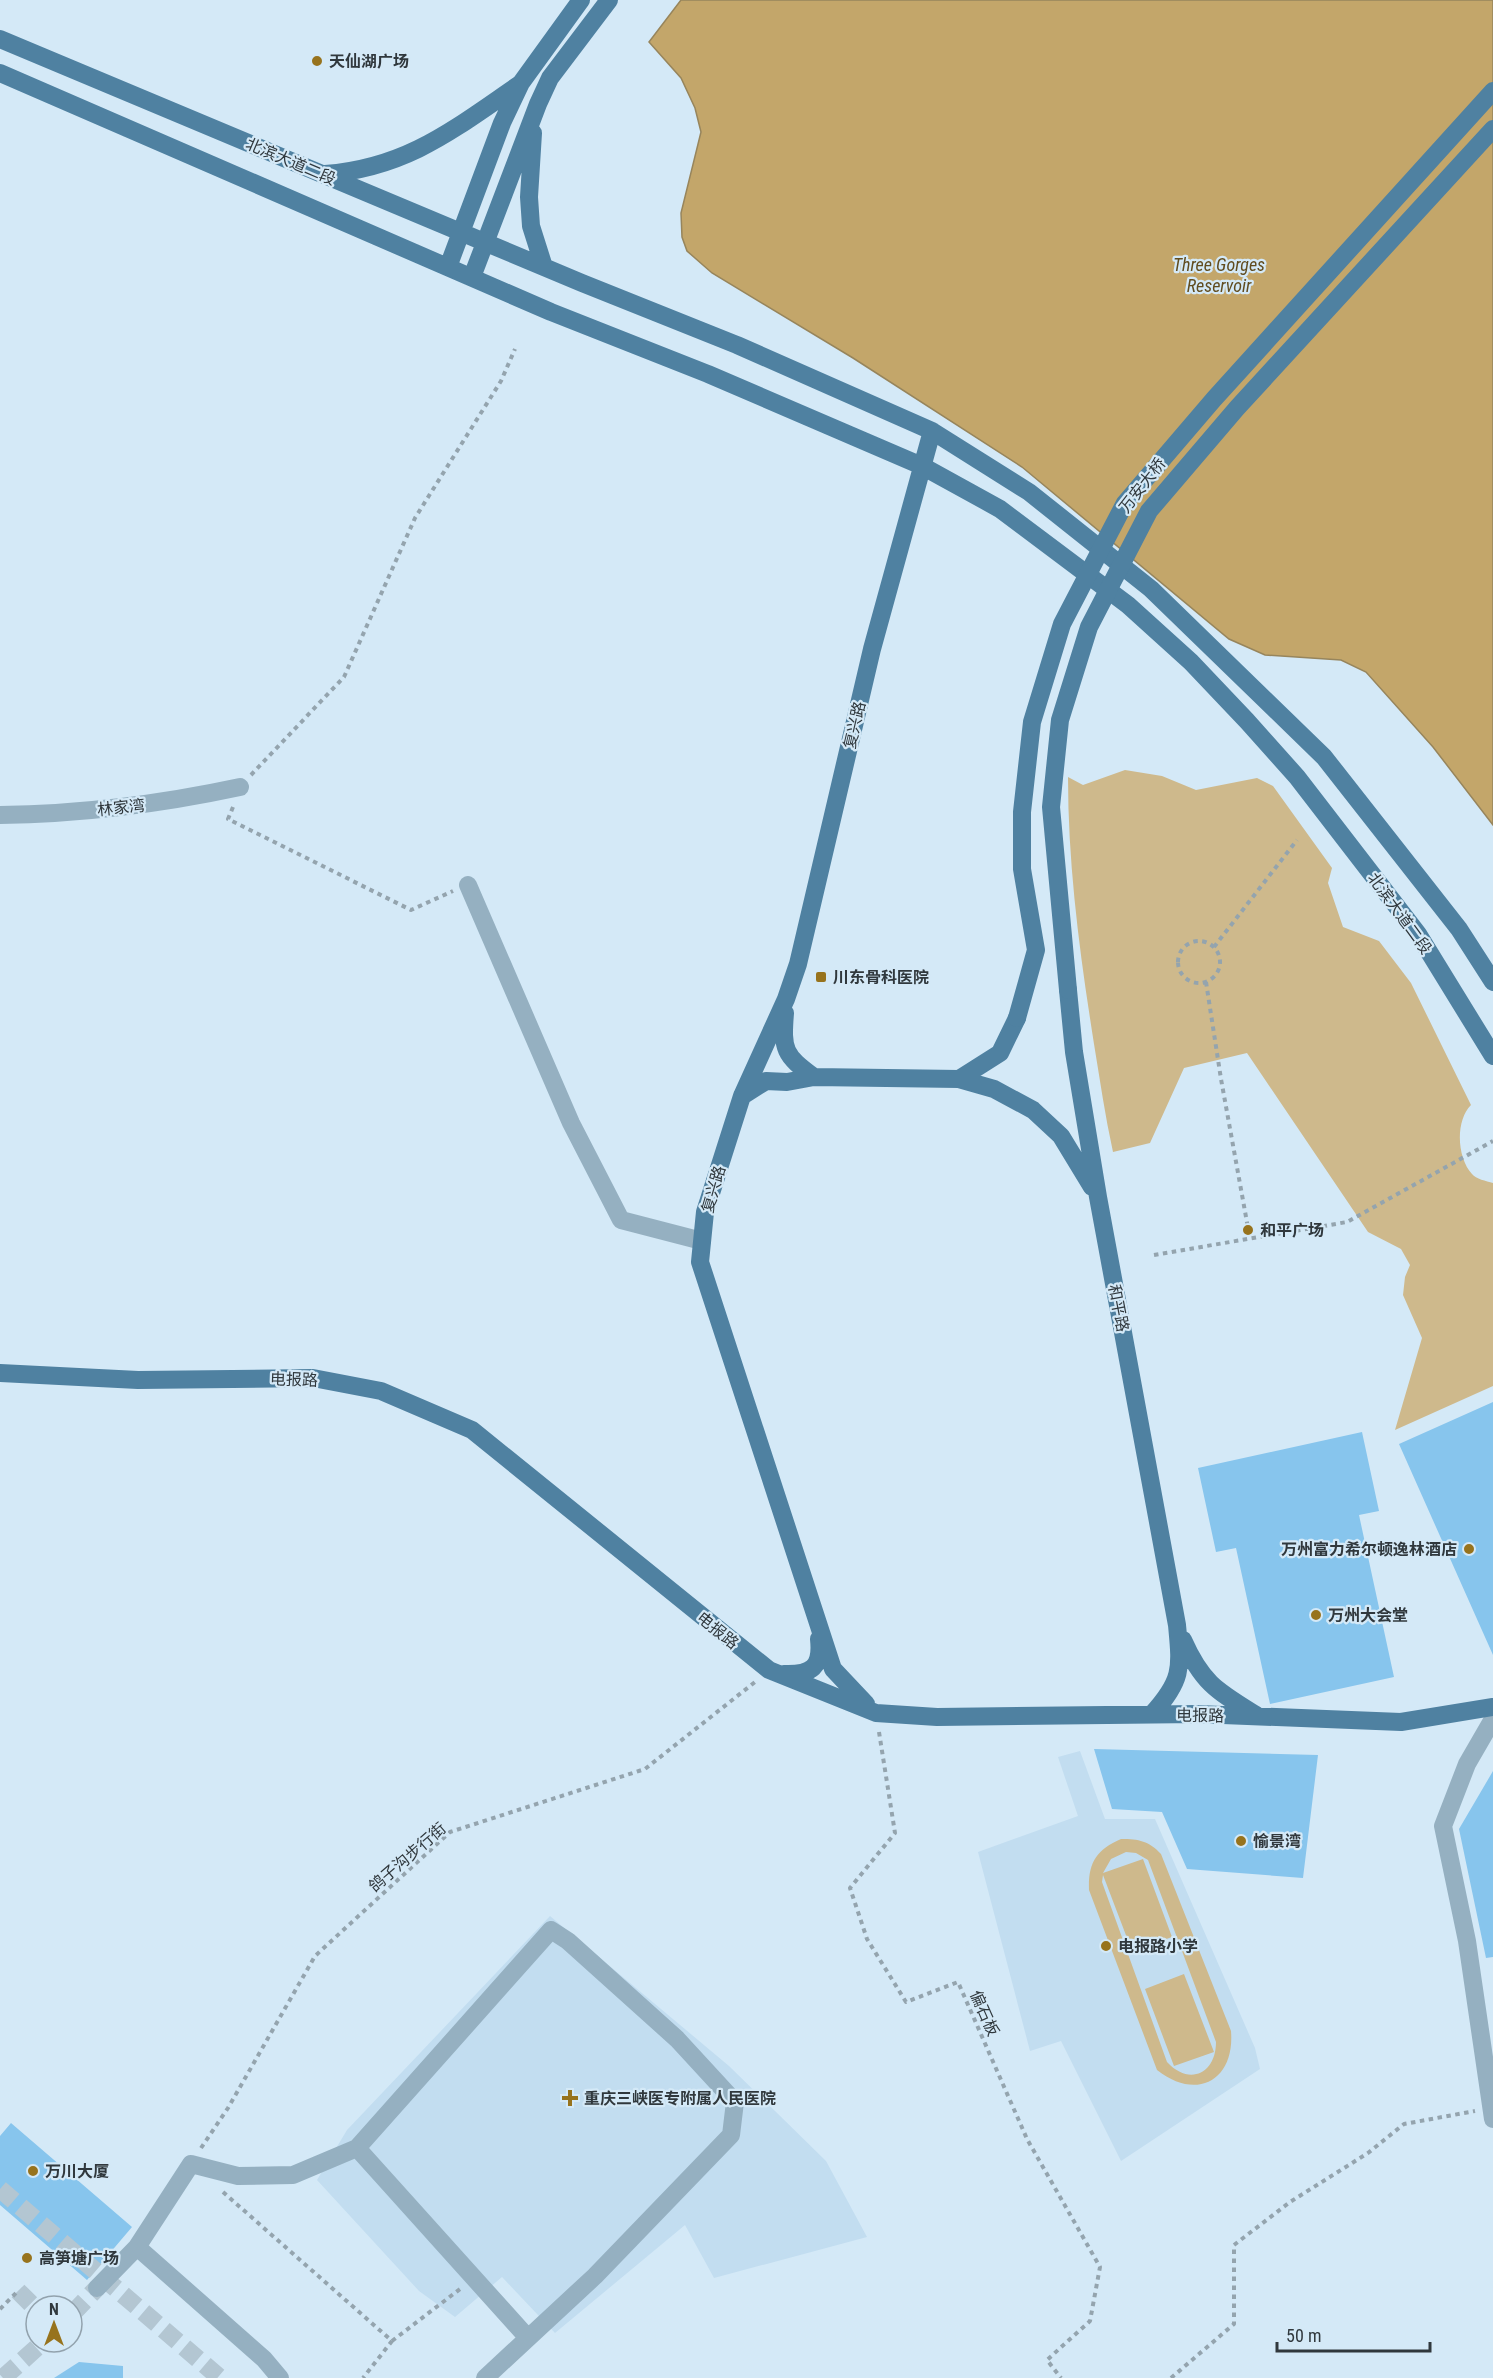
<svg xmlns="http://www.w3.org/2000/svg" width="1493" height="2378" viewBox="0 0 1493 2378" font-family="'Roboto Condensed','Noto Sans SC',sans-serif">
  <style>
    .built { fill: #c2ddf0 }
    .green { fill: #ceb98c; fill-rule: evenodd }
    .water { fill: #c3a66a; stroke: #97855c; stroke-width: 1.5 }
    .building { fill: #87c5ed }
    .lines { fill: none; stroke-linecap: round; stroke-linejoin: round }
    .minor-tunnel { stroke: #b3c6d2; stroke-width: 18; stroke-dasharray: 18 9; stroke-linecap: butt }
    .major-tunnel { stroke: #b3c6d2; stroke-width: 18; stroke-dasharray: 18 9; stroke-linecap: butt }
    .path { stroke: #94a4ae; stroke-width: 4; stroke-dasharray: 4.5 4.5; stroke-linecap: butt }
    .minor { stroke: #95b0c1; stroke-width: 18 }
    .major { stroke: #4f81a1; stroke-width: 18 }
    .major-bridge { stroke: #4f81a1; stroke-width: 18 }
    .poi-dot { fill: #97731d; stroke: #d4e9f7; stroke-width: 2 }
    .labels { text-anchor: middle; stroke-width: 4.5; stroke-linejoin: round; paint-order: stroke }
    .poi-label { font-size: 16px; font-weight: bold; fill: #30383d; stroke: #d4e9f7; text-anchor: start }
    .street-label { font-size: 16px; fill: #30383d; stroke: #d4e9f7 }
    .water-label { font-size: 18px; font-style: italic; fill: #614c1e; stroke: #d4e9f7 }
  </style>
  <rect width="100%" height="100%" fill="#d4e9f7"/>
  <path class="built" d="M1080,1751L1105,1819H1155L1255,2048L1260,2069L1121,2161L1061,2041L1030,2051L978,1852L1078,1816L1058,1757Z
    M550,1916L729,2066L826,2161L867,2237L714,2278L685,2225L555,2333L502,2277L455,2317L419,2291L317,2180L347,2130Z"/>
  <path class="green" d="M1125,770L1162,776L1196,790L1257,778L1273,786L1332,868L1328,883L1343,927L1379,941L1411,983L1471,1105C1455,1121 1457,1158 1472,1174C1476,1179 1486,1181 1493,1183V1386L1395,1430L1422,1338L1403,1295L1405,1277L1410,1265L1401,1249L1368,1232L1247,1053L1184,1068L1150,1143L1113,1152C1105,1116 1100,1080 1094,1044C1080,955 1068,867 1068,777L1083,785Z
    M1121,1839C1139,1839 1149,1841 1161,1854L1231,2031C1235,2081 1196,2101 1157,2070L1089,1890C1088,1863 1096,1850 1121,1839ZM1126,1852L1136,1853L1148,1860L1216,2042C1216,2074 1189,2086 1167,2062L1102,1882L1103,1875L1132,1951L1172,1937L1143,1859L1103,1873L1111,1859Z
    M1184,1974L1214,2052L1174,2066L1145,1989Z"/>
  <path class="water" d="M681,0H1493V825L1433,747L1366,672L1341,660L1265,655L1229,639L1022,467L853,358L712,273L687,251L682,237L681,213L701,132L695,108L681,78L649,42Z"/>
  <path class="building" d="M1493,1402V1655L1399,1444Z
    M1362,1432L1379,1511L1359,1515L1394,1677L1270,1704L1236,1548L1216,1552L1198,1468Z
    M1094,1749L1318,1755L1303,1878L1187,1869L1162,1812L1112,1809Z
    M1493,1771V1957L1486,1958L1459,1829Z
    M11,2123L132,2227L87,2280L0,2205V2136Z
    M79,2362L123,2366V2378H54Z"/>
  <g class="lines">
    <path class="minor-tunnel" d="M18,2291L36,2309
      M72,2314L97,2288
      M3,2378L43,2342"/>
    <path class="major-tunnel" d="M0,2189L220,2378"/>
    <path class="path" d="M251,775L344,677L415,518L501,381L515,349
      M233,807L228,819L411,910L453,891
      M1178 962a21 21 0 1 1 42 0a21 21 0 1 1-42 0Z
      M1214,947L1297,840
      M1206,982L1221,1079L1250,1239
      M1154,1255L1347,1222L1493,1141
      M879,1732L895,1833L850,1888L867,1939L906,2002L958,1982L1027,2139L1100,2267L1090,2321L1047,2360L1061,2378
      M201,2148L228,2108L315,1956L450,1832L645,1769L755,1682
      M223,2192L392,2341L363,2378
      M0,2309L18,2291
      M392,2341L460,2289
      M1171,2378L1234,2324V2245L1290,2202L1368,2153L1404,2124L1475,2111"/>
    <path class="minor" d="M0,815C81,814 161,804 240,787
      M468,885L571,1123L621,1220L702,1241
      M1493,1719L1467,1764L1443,1826L1467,1941L1493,2119
      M357,2148L528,2338
      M137,2247L264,2359L280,2378
      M97,2288L137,2247L191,2164L238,2176L293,2175L357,2148L551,1930L568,1941L677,2039L735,2102L731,2135L595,2276L485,2378"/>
    <path class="major" d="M0,39L582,283L737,345L932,431L1029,492L1151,589L1324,757L1459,929L1493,982
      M0,73L551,312L708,374L922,466L1000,509L1128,605L1191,662L1247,721L1297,777L1418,934L1493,1056
      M533,133L529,197L531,226L544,267
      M325,174C407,168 454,129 520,84
      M448,267L502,123L521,83L581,0
      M472,277L538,104L550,78L609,0
      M1068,990L1074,1052L1098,1197L1177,1625C1181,1668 1183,1680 1152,1714
      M785,1013C782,1050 784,1055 814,1077
      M959,1079L1000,1053L1017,1018
      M742,1096L766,1081L787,1082L814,1077L959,1079L994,1089L1033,1110L1061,1136L1092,1187
      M0,1373L138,1380L313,1378L381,1391L472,1430L769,1670L876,1713L937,1717L1198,1714L1401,1722L1493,1707
      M1183,1640C1202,1683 1217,1691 1256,1715
      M784,1674C812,1675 822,1667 819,1639
      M866,1704L833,1669L700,1262L705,1212L742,1096L786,999L798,964L872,649L932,431"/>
    <path class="major-bridge" d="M1068,990L1051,807L1060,720L1089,627L1149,511L1237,408L1493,129
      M1017,1018L1036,950L1022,869V812L1032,722L1062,624L1125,503L1214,399L1493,91"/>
  </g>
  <g class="poi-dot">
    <circle cx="317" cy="61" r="6"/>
    <rect x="815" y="971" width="12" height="12" rx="3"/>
    <circle cx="1248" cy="1230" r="6"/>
    <circle cx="1469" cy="1549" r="6"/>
    <circle cx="1316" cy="1615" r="6"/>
    <circle cx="1241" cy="1841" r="6"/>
    <circle cx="1106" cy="1946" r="6"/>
    <path d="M567 2089h6v6h6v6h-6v6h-6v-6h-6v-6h6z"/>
    <circle cx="33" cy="2171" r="6"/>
    <circle cx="27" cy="2258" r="6"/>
  </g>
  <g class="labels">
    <g class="poi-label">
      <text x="329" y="67">天仙湖广场</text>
      <text x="833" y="983">川东骨科医院</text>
      <text x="1260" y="1236">和平广场</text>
      <text x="1457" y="1555" text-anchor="end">万州富力希尔顿逸林酒店</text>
      <text x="1328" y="1621">万州大会堂</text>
      <text x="1253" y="1847">愉景湾</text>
      <text x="1118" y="1952">电报路小学</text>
      <text x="584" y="2104">重庆三峡医专附属人民医院</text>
      <text x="45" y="2177">万川大厦</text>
      <text x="39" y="2264">高笋塘广场</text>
    </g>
    <g class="street-label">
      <text transform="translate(291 161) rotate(23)" y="6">北滨大道二段</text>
      <text transform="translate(1142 485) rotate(-52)" y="6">万安大桥</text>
      <text transform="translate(854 725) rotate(-77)" y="6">复兴路</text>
      <text transform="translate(121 807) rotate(-6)" y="6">林家湾</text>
      <text transform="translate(1400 913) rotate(54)" y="6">北滨大道二段</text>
      <text transform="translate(713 1189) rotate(-74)" y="6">复兴路</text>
      <text transform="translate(1119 1308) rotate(79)" y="6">和平路</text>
      <text transform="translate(294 1379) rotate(2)" y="6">电报路</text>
      <text transform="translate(718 1630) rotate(39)" y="6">电报路</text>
      <text transform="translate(1200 1715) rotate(1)" y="6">电报路</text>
      <text transform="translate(407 1857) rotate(-41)" y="6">鸽子沟步行街</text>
      <text transform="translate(985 2013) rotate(66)" y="6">偏石板</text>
    </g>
    <g class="water-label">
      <text x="1219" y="271">Three Gorges<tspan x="1219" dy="21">Reservoir</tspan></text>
    </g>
  </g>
  <g transform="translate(54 2324)"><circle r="28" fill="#d4e9f7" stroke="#92a2ad" stroke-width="1.5"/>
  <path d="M0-4.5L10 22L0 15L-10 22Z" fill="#97731d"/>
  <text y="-9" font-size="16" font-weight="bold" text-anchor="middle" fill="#30383d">N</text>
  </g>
  <path d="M1277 2342v9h153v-9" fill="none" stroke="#30383d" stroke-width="3"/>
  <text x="1286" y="2342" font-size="18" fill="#30383d" stroke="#d4e9f7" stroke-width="4.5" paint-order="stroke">50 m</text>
</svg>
